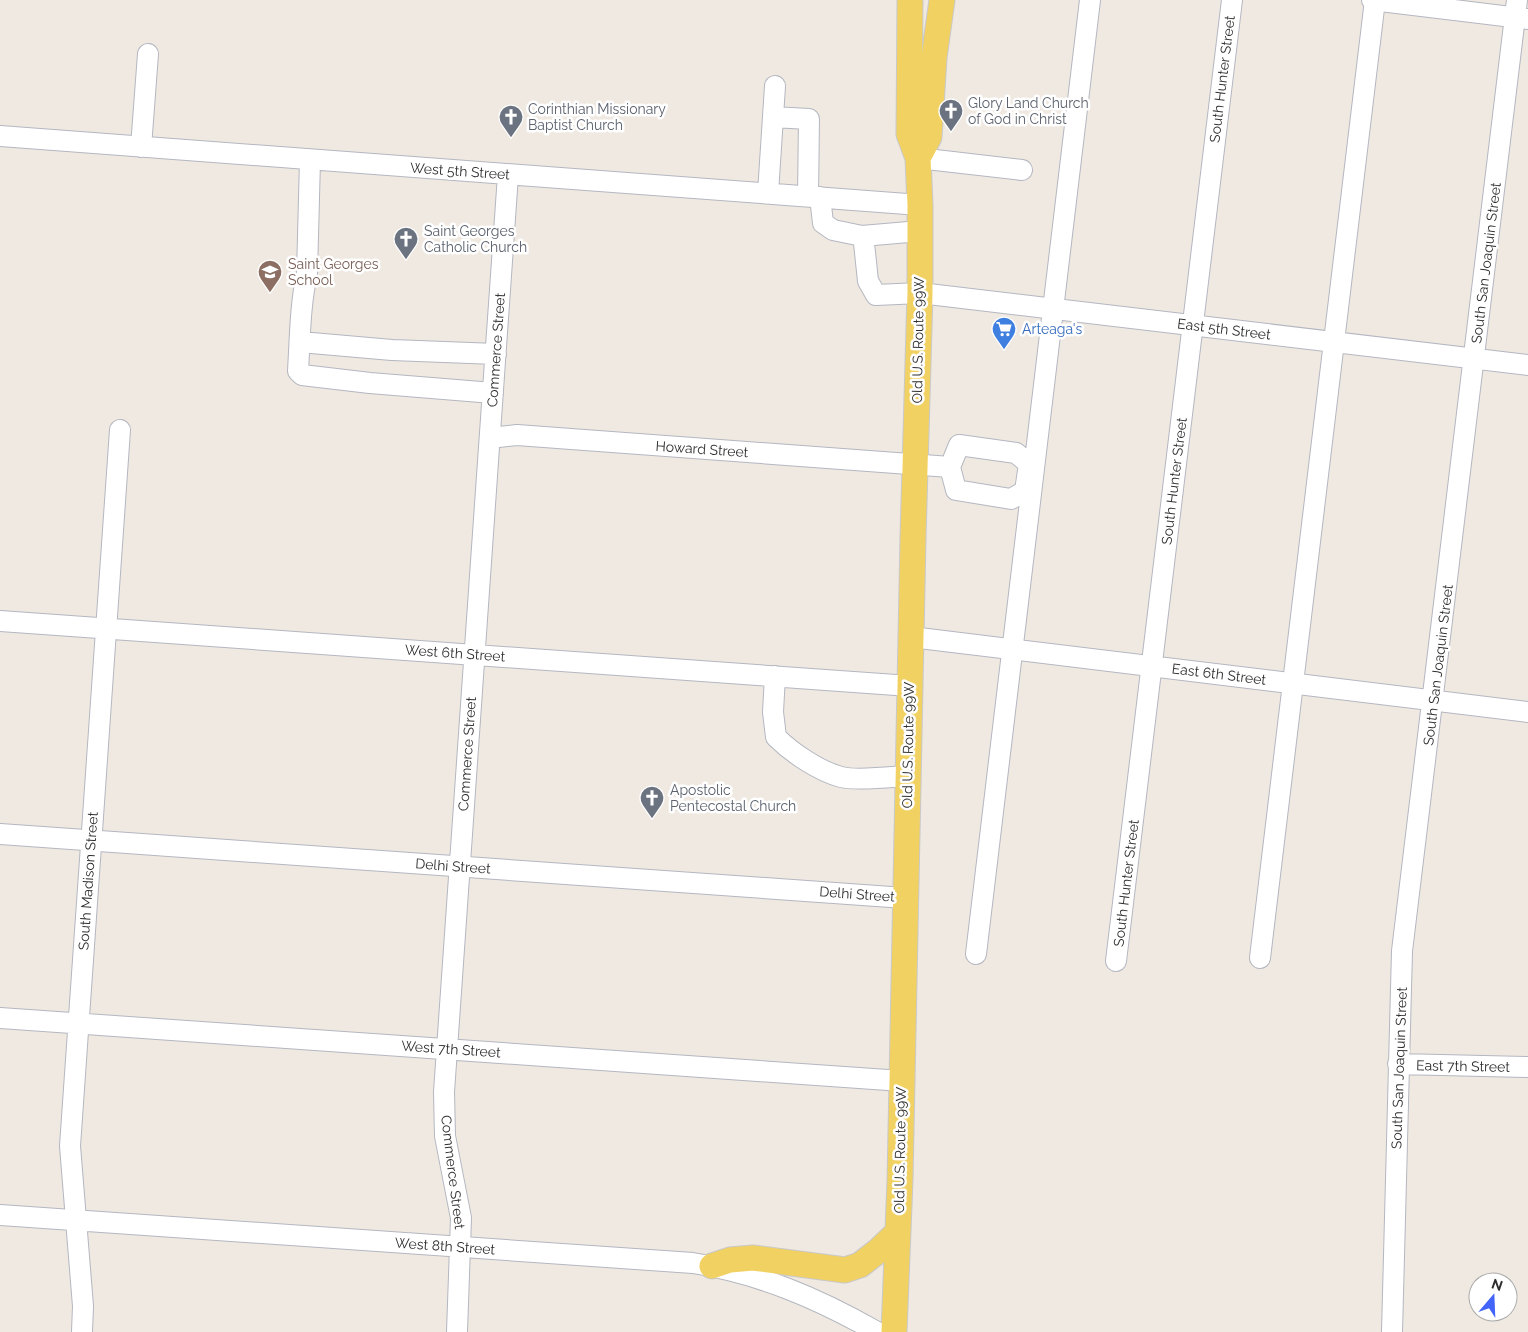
<svg xmlns="http://www.w3.org/2000/svg" width="1528" height="1332" viewBox="0 0 1528 1332" font-family="Raleway,sans-serif">
  <style>
    .lines { fill: none; stroke-linecap: round; stroke-linejoin: round }
    .minor-casing { stroke: #b4b7c1; stroke-width: 22 }
    .major-casing { stroke: #c9c9c9; stroke-width: 27 }
    .minor { stroke: #fff; stroke-width: 20 }
    .major { stroke: #f2d163; stroke-width: 25 }
    .labels { text-anchor: middle; stroke-width: 5; stroke-linejoin: round; paint-order: stroke }
    .street-label { font-size: 14px; fill: #2e2e2e; stroke: #fff }
    .worship-label { font-size: 14px; fill: #5b616d; stroke: #fff; text-anchor: start }
    .education-label { font-size: 14px; fill: #785e54; stroke: #fff; text-anchor: start }
    .shop-label { font-size: 14px; fill: #366cbe; stroke: #fff; text-anchor: start }
  </style>
  <rect width="100%" height="100%" fill="#efe9e1"/>
  <g class="lines">
    <defs>
      <path id="minor" d="M1372,0L1528,19
        M773,117L809,119L808,196
        M0,136L920,205
        M141,147L148,54
        M918,158L1022,170
        M310,160L307,274C300,305 300,338 298,371L302,375L370,383L493,393
        M768,193L775,86
        M820,197L823,223L833,230L862,236L864,243L868,281L876,295L920,293L1528,365
        M862,236L920,231
        M300,342L392,350L496,354
        M490,438L517,435L950,467
        M959,445L1016,453L1029,464L1025,491L1011,499L956,490L950,467Z
        M0,621L910,686
        M911,637L1528,712
        M775,676L773,712L776,737C792,753 819,771 841,777C856,781 891,777 907,776
        M0,834L905,898
        M976,954L1090,0
        M1260,958L1375,0
        M1116,961L1232,0
        M0,1018L902,1081
        M1398,1064L1528,1067
        M0,1215L693,1263C761,1274 817,1298 877,1332
        M82,1332L83,1306L70,1146L120,430
        M457,1332L461,1218L445,1136L444,1092L508,175
        M1392,1332L1402,951L1517,0"/>
      <path id="major" d="M918,158L929,137L934,58L942,0
        M712,1266L730,1260L753,1258L845,1270L860,1265L878,1251L898,1232
        M894,1332L900,1180L913,538L920,293V205L918,158L909,134L910,0"/>
    </defs>
    <use href="#minor" class="minor-casing"/>
    <use href="#major" class="major-casing"/>
    <use href="#minor" class="minor"/>
    <use href="#major" class="major"/>
  </g>
  <defs>
    <symbol id="church-pin" viewBox="-11 -11 22 30"><path d="M0 17L-7.5 6A9.5 9.5 0 1 1 7.5 6Z" fill="#6b7280" stroke="#fff"/><path d="M-1.2-6h2.4v3.5h3.3v2.4h-3.3V6h-2.4V-.1h-3.3v-2.4h3.3Z" fill="#fff"/></symbol>
    <symbol id="school-pin" viewBox="-11 -11 22 30"><path d="M0 17L-7.5 6A9.5 9.5 0 1 1 7.5 6Z" fill="#8d6e63" stroke="#fff"/><path d="M0-5L7-2L0 1L-7-2ZM-4 1L0 2.5L4 1V4Q0 6-4 4Z" fill="#fff"/></symbol>
    <symbol id="supermarket-pin" viewBox="-11 -11 22 30"><path d="M0 17L-7.5 6A9.5 9.5 0 1 1 7.5 6Z" fill="#3f7fe0" stroke="#fff"/><path d="M-6-5.5h2.5l.6 2H6L4.5 2H-2.5L-4.4-4H-6ZM-1.5 3.2a1.3 1.3 0 1 0 .1 0ZM3 3.2a1.3 1.3 0 1 0 .1 0Z" fill="#fff"/></symbol>
  </defs>
  <g fill-rule="evenodd">
    <use href="#church-pin" x="937" y="97" width="28" height="38"/>
    <use href="#church-pin" x="497" y="103" width="28" height="38"/>
    <use href="#church-pin" x="392" y="225" width="28" height="38"/>
    <use href="#school-pin" x="256" y="258" width="28" height="38"/>
    <use href="#supermarket-pin" x="990" y="315" width="28" height="38"/>
    <use href="#church-pin" x="638" y="784" width="28" height="38"/>
  </g>
  <g class="labels">
    <g class="street-label">
      <text transform="translate(1222 79) rotate(-83)" y="5">South Hunter Street</text>
      <text transform="translate(460 171) rotate(4)" y="5">West 5th Street</text>
      <text transform="translate(1486 263) rotate(-83)" y="5">South San Joaquin Street</text>
      <text transform="translate(1224 329) rotate(7)" y="5">East 5th Street</text>
      <text transform="translate(918 340) rotate(-89)" y="5">Old U.S. Route 99W</text>
      <text transform="translate(496 350) rotate(-86)" y="5">Commerce Street</text>
      <text transform="translate(702 449) rotate(4)" y="5">Howard Street</text>
      <text transform="translate(1174 481) rotate(-83)" y="5">South Hunter Street</text>
      <text transform="translate(455 653) rotate(4)" y="5">West 6th Street</text>
      <text transform="translate(1438 665) rotate(-83)" y="5">South San Joaquin Street</text>
      <text transform="translate(1219 674) rotate(7)" y="5">East 6th Street</text>
      <text transform="translate(908 745) rotate(-89)" y="5">Old U.S. Route 99W</text>
      <text transform="translate(467 754) rotate(-86)" y="5">Commerce Street</text>
      <text transform="translate(453 866) rotate(4)" y="5">Delhi Street</text>
      <text transform="translate(88 881) rotate(-86)" y="5">South Madison Street</text>
      <text transform="translate(1126 883) rotate(-83)" y="5">South Hunter Street</text>
      <text transform="translate(857 894) rotate(4)" y="5">Delhi Street</text>
      <text transform="translate(451 1049) rotate(4)" y="5">West 7th Street</text>
      <text transform="translate(1463 1066) rotate(1)" y="5">East 7th Street</text>
      <text transform="translate(1399 1068) rotate(-88)" y="5">South San Joaquin Street</text>
      <text transform="translate(900 1150) rotate(-89)" y="5">Old U.S. Route 99W</text>
      <text transform="translate(453 1172) rotate(83)" y="5">Commerce Street</text>
      <text transform="translate(445 1246) rotate(4)" y="5">West 8th Street</text>
    </g>
    <g class="worship-label">
      <text x="968" y="108">Glory Land Church<tspan x="968" dy="16">of God in Christ</tspan></text>
      <text x="528" y="114">Corinthian Missionary<tspan x="528" dy="16">Baptist Church</tspan></text>
      <text x="424" y="236">Saint Georges<tspan x="424" dy="16">Catholic Church</tspan></text>
      <text x="670" y="795">Apostolic<tspan x="670" dy="16">Pentecostal Church</tspan></text>
    </g>
    <g class="education-label">
      <text x="288" y="269">Saint Georges<tspan x="288" dy="16">School</tspan></text>
    </g>
    <g class="shop-label">
      <text x="1022" y="334">Arteaga's</text>
    </g>
  </g>
  <g transform="translate(1493 1297) rotate(19)"><circle r="24" fill="#ffffff" stroke="#ababab"/>
  <path d="M0-4L9 19L0 12L-9 19Z" fill="#4264fb"/>
  <text y="-8" font-size="14" font-weight="bold" text-anchor="middle" fill="#2e2e2e">N</text>
  </g>
</svg>
